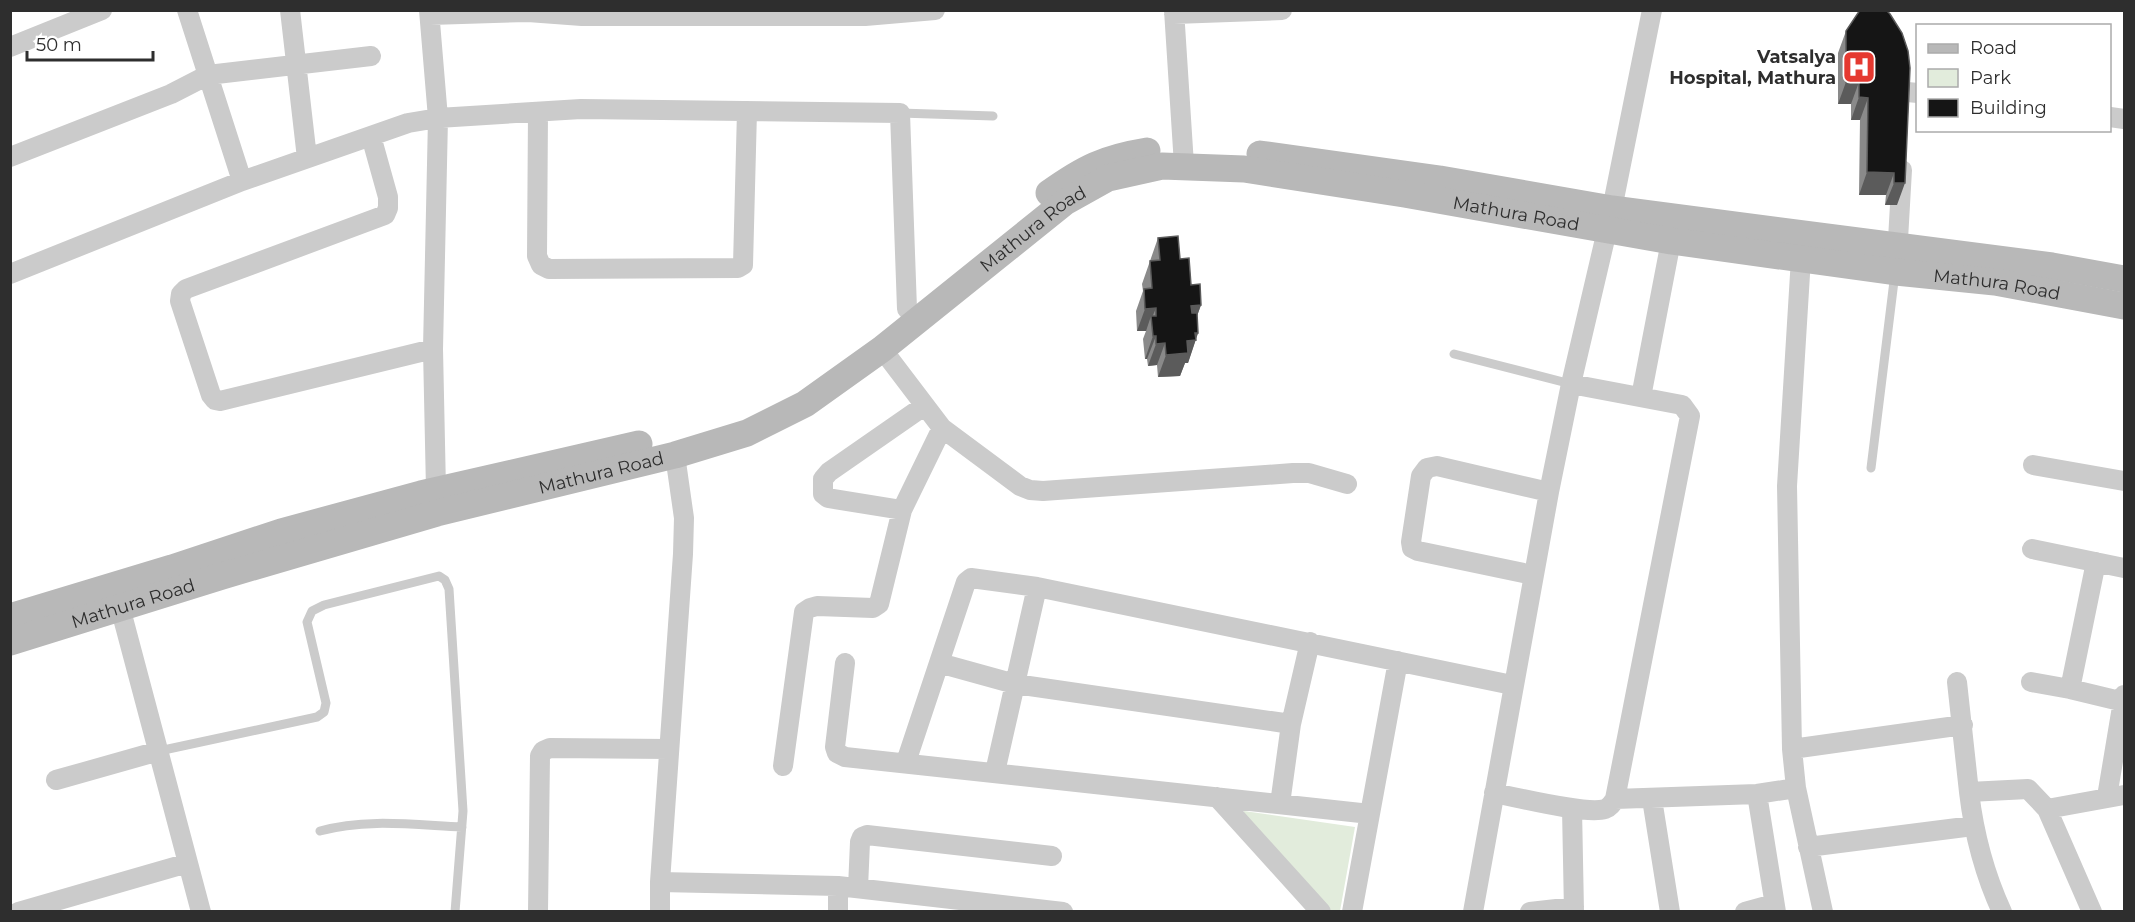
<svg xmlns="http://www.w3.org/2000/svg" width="2135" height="922" viewBox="0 0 2135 922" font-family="Montserrat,sans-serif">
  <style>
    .green { fill: #e2ecdc }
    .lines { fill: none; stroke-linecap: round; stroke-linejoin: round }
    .service { stroke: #cbcbcb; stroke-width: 9 }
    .minor { stroke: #cbcbcb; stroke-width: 20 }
    .secondary { stroke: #b8b8b8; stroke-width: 27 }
    .wall { fill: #8a8a8a }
    .shaded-wall { fill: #5b5b5b }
    .building { fill: #151515; stroke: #5b5b5b; stroke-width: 1.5 }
    .labels { text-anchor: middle; stroke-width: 6; stroke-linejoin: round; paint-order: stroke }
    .poi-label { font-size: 18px; font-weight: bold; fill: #2e2e2e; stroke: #fff; text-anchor: end }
    .street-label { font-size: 18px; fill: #2e2e2e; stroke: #fff }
  </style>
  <rect width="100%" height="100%" fill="#fff"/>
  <path class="green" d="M1244,811L1355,827L1340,911H1331L1242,815Z"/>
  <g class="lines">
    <path class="service" d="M900,113L993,116
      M1454,354L1571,384
      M1871,468L1895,273
      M159,751L317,717L324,712L326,703L307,622L312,611L324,605L439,576L445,580L449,589L463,811L455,912
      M320,831C366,818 416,825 462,827"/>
    <path class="minor" d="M187,10L242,181
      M290,10L307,158
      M429,10L438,118L581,109L900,113L907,309
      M1174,10L1184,165
      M1174,14L1282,10
      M430,15L528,12L582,16H865L935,10
      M10,47L102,10
      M1907,92L1918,93
      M538,112L537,256L541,265L549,269L738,268L743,265L747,111
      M2110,117L2124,119
      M371,136L388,197V208L385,215L186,289L181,294L180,301L211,395L215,400L220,401L433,349
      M10,157L171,94L208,75L371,56
      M1897,257L1902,170
      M10,274L242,181L408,123L438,118L433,349L436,490
      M882,349L942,428L1020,486L1030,490L1043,491L1293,473H1309L1347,484
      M1641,397L1671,241
      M2033,465L2124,481
      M902,510L828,498L823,494V479L829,472L924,406
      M2032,549L2124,568
      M1533,575L1418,551L1412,548L1411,542L1421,476L1427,468L1437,466L1549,492
      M120,607L201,912
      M845,663L835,747L837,753L845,757L1370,814
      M939,663L1015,684L1291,724L1280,804
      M1957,682L1969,792L2028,789L2047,809L2092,912
      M2031,682L2070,689L2124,702
      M2070,689L2096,562
      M1291,724L1310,642
      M1792,749L1963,725
      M906,762L966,582L971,578L1037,587L1512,685
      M783,766L804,612L810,608L817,606L873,608L879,604L902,510L942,428
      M995,772L1037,587
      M56,780L159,751
      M1796,788L1823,912
      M1969,792C1974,834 1984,873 2002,912
      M1494,793C1516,797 1586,815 1605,809C1610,807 1612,804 1615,799L1690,416L1682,405L1571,384
      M1757,794L1776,912
      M1217,797L1321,912
      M2107,797L2124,695
      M1615,799L1757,794L1796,788L1792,749L1787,486L1801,258
      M1652,799L1670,912
      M1572,808L1574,912
      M2047,809L2124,795
      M1808,847L1973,826
      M660,882L838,886L1063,912
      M858,888L860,842L862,837L867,835L1052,856
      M18,912L188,863
      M538,912L540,756L543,751L550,748L669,749
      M660,912V882L683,554L684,518L675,455
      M838,912V886
      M1352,912L1398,661
      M1473,912L1549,492L1571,384L1612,209L1652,10
      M1530,912L1574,907
      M1745,912L1774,904"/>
    <g class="secondary">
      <path d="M1260,154L1440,179L1612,209L2052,266L2124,279"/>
      <path d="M1049,193C1084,168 1104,158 1147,151"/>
      <path d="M10,617L172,568L281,532L421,494L639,444"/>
      <path id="s1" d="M10,642L222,576L437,513L675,455L747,433L805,404L882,349L1065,202L1108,178L1162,166L1244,169L1404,194L1671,241L1896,272L1995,282L2124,306"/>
    </g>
  </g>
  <path class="wall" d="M1886,10L1897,205H1885L1886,195H1859L1860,120H1851V104H1838V53L1846,31Z
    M1158,238L1180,259L1201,305L1197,316L1198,333L1188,363H1185L1180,376L1158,377L1157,365L1148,366L1147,359H1145L1143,339L1146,331H1137L1136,311L1143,291L1142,284Z"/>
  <path class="shaded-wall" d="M1846,82H1859L1851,104H1838Z
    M1859,97L1868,98L1860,120H1851Z
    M1867,172L1894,173L1886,195H1859Z
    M1894,183H1905L1897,205H1885Z
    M1201,305L1193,327L1191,306Z
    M1156,308L1151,320V316L1146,331H1137L1145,309Z
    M1195,333H1198L1188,363H1185L1180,376L1158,377L1166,355L1187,341Z
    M1153,336H1156L1147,359H1145Z
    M1165,343L1157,365L1148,366L1156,344Z"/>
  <path class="building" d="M1860,10H1886L1890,14L1902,33L1908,51L1910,68L1905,183H1894V173L1867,172L1868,98L1859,97V82H1846V31Z
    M1178,236L1180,259L1189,258L1191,285L1200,284L1201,305L1191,306L1192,313H1197L1198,333H1195L1196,340L1187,341L1188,353L1166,355L1165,343L1156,344V336H1153L1151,316H1156V308L1145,309L1144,289L1152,288L1150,261L1160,260L1158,238Z"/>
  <defs>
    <symbol id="hospital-square" viewBox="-11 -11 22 22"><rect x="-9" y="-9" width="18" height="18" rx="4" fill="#e53930" stroke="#fff"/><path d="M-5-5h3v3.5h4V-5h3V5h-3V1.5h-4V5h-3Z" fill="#fff"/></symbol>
  </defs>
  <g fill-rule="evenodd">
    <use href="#hospital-square" x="1840" y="48" width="38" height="38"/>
  </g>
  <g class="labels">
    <g class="poi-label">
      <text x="1836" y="63">Vatsalya<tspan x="1836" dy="21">Hospital, Mathura</tspan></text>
    </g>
    <g class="street-label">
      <text dy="6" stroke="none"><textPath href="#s1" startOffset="1623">Mathura Road</textPath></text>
      <text dy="6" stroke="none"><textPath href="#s1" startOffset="1119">Mathura Road</textPath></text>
      <text dy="6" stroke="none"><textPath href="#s1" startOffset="2109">Mathura Road</textPath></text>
      <text dy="6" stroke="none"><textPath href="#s1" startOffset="615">Mathura Road</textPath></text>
      <text dy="6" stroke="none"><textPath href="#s1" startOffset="129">Mathura Road</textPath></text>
    </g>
  </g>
  <rect width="2135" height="922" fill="none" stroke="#2e2e2e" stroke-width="24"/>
  <rect x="1916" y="24" width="195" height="108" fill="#ffffff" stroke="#ababab" stroke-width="1.5"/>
  <rect x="1928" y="44" width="30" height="9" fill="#b8b8b8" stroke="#ababab" stroke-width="1.5"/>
  <text x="1970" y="54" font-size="18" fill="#2e2e2e">Road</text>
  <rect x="1928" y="69" width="30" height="18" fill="#e2ecdc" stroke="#ababab" stroke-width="1.5"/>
  <text x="1970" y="84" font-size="18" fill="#2e2e2e">Park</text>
  <rect x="1928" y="99" width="30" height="18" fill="#151515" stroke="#ababab" stroke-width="1.5"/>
  <text x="1970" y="114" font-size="18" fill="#2e2e2e">Building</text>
  <path d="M27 51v9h126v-9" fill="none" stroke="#2e2e2e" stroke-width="3"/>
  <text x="36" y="51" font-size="18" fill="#2e2e2e" stroke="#ffffff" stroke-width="4.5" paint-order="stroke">50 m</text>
</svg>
